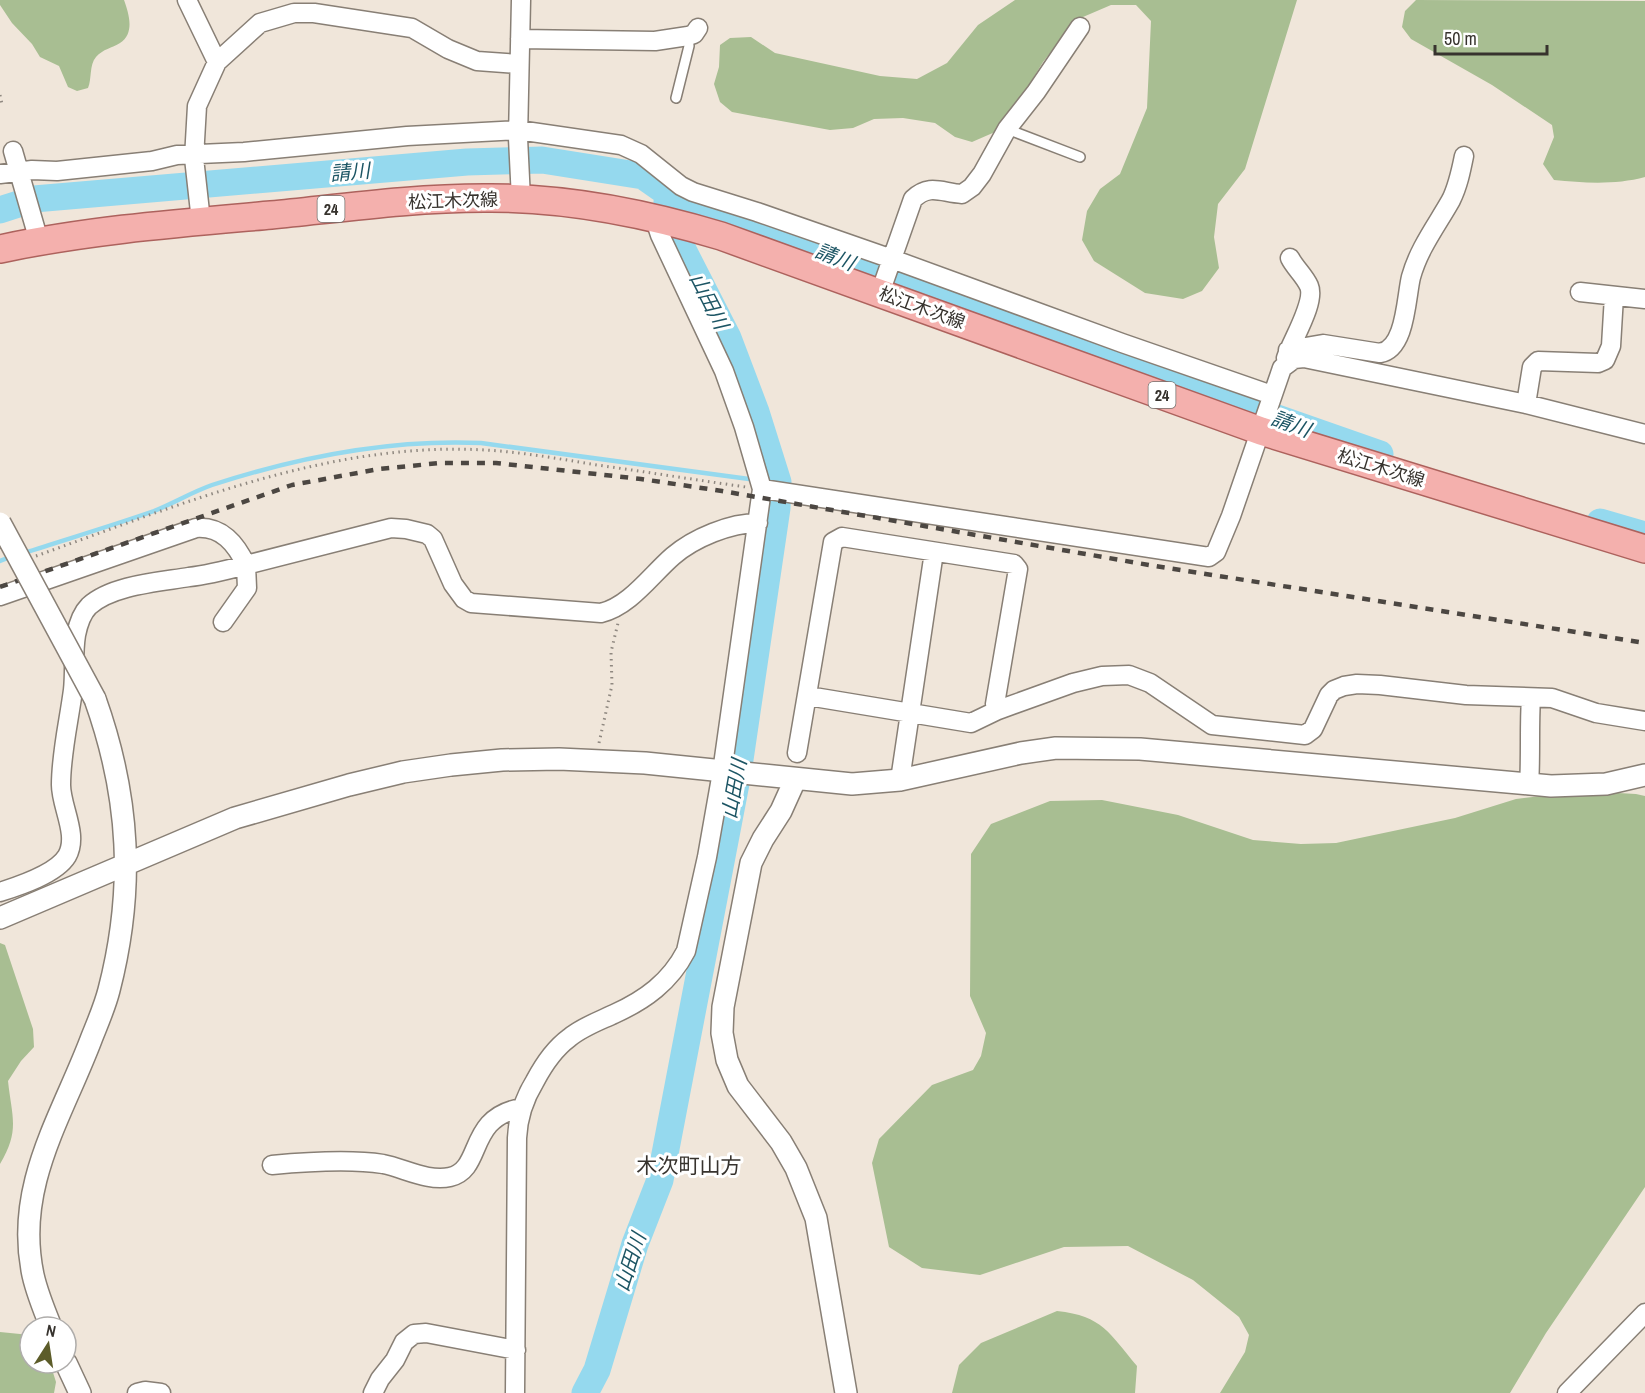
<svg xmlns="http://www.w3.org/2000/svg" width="1645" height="1393" viewBox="0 0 1645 1393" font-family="'Archivo Narrow','Noto Sans JP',sans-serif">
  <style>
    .green { fill: #a8be92 }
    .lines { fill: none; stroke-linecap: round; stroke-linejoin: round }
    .stream { stroke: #95d9ee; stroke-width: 4.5 }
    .river { stroke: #95d9ee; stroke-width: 27 }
    .service-casing { stroke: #887f75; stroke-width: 12 }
    .minor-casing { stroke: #887f75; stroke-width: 21 }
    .tertiary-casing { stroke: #887f75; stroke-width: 24 }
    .primary-casing { stroke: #ad625d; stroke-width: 30 }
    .path { stroke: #8f8880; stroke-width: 3; stroke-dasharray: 1.5 4.5; stroke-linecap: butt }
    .service { stroke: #fff; stroke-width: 9 }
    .minor { stroke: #fff; stroke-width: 18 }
    .tertiary { stroke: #fff; stroke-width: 21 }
    .primary { stroke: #f4b0ad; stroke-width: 27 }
    .rail { stroke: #4c4742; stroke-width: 4.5; stroke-dasharray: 8 8; stroke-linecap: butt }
    .tertiary-bridge-casing { stroke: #887f75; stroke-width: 24; stroke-linecap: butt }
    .tertiary-bridge { stroke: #fff; stroke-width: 21 }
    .labels { text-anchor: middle; stroke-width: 6; stroke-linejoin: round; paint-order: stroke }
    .shield { fill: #fff; stroke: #73706d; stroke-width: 1.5 }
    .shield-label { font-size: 16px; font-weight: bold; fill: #37332e }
    .street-label { font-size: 18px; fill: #37332e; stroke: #fff }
    .water-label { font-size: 20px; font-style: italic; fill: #1c5564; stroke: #fff }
    .quarter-label { font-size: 21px; fill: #37332e; stroke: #fff }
  </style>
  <rect width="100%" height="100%" fill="#f0e6da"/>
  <path class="green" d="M0,0H124C129,14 135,33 120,43C112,48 103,49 96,57C89,65 92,79 88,88L77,91L68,87L59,66L40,57L32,44L12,23L0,5Z
    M1015,0H1297L1245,169L1218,204L1214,237L1219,268L1202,291L1183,299L1145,293L1094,261L1082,240L1087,211L1100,189L1120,174L1147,108L1151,21L1136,5H1111L1076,20L1043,62L1015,108L995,132L972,142L955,137L935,123L903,118L874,119L853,128L830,130L732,112L720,102L714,84L719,67L720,45L730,38L751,37L775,53L880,76L917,79L947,63L978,25Z
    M1416,0L1645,1V177C1616,185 1584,183 1554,180L1543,164L1554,137L1552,125L1492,85L1411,39L1402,27L1405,11Z
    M1583,791L1636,794L1645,796V1187L1546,1333L1510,1393H1220L1245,1352L1249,1335L1239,1317L1193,1280L1128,1246L1064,1247L980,1275L922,1268L889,1247L872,1163L879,1139L932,1085L973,1070L981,1056L986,1033L970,996L971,854L991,824L1050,801L1102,800L1178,815L1253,840L1301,844L1336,843L1455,818L1516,799Z
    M0,943L5,945L33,1029L34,1047L21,1061L8,1081C12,1118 20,1130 0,1164Z
    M1057,1311C1103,1316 1109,1333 1137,1366L1135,1393H952L959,1365L981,1343Z
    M0,1332L30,1335V1363H50L56,1382L54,1393H0Z"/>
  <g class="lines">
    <path class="stream" d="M24,553C67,539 111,526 154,511C174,503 192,492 212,485C298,457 390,439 481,443L749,479
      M0,561L13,556"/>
    <path class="river" d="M0,210L34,199L467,162L542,160L643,176L663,190L714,211L1045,337L1380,454
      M1600,522L1645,535
      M585,1393L597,1370L635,1244L660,1180L738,773L777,508L778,482L756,412L728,338L679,242L667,202"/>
    <defs>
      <path id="service" d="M676,98L689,46L688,36
        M1007,129L1080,157"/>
      <path id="minor" d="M187,0L217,62
        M520,39L655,41L688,36L694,34L698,28
        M13,151L39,241
        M0,174L32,170L57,171L152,161L177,155L244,152L407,136L518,130L621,145L641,154L681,186L693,192L757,212L892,259L1122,343L1272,395
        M521,199L518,138L521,0
        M201,221L194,158L197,106L217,62L260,23L294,13H314L412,28L448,49L477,61L519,64
        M1580,292L1645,299
        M880,293L913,199C930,183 942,193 962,194L972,187L982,174L1007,129L1036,92L1080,27
        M1288,350L1323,344L1380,353C1406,349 1406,297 1411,277C1419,248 1437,225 1451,200C1458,186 1461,171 1464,156
        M1286,358C1292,340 1316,302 1309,286C1304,275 1295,268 1290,258
        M1526,404L1532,367L1538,361L1598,363L1605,360L1611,346L1614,296
        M762,489L1209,557L1216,552L1231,516L1282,368L1294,359L1304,358L1526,404L1645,434
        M0,596L196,528C222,526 236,544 246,565L391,528L406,529L427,534L433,539L453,584L464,599L471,603L601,613C630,606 651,575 673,556C694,538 730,523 758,523
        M808,696L971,723L998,710L1073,683L1102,676L1129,675L1150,683L1212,725L1305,735L1313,729L1329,695L1334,690L1344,686L1357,684L1380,685L1466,695L1552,698L1596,713L1645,721
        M797,753L833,542L842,537L1014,564L1018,569L995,704L998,710
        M900,780L934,552
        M1529,785C1531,756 1529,727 1531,698
        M0,892C19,886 56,874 67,856C79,835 61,807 61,785C61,753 69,721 73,690C75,672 73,653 76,635C78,625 81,614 89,606C112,585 159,582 189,577C208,575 227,570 246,565L247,588L223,622
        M272,1165C304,1162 351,1159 383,1164C404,1168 428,1182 450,1177C484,1169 466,1118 521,1108
        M137,1393L145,1391L161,1393
        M373,1393L380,1379L395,1360L404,1342L414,1334L426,1333L516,1350
        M515,1393L517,1138C518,1116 524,1099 535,1081C544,1064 554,1049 569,1038C582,1027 599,1021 614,1014C645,1000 670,982 686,951L707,857L722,772L762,489L744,427L724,371L660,235L654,217
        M1567,1393L1645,1313"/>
      <path id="tertiary" d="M795,780L781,811L763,839L751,863L723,1007L722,1033L727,1060L738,1086L781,1142L796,1168L816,1218L846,1393
        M0,918L235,818L349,785L403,772L451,765L502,760L559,759L645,763L852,784L900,780L1021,753L1056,748L1140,749L1551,786L1606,784L1645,775
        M51,1327C44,1310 37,1293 33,1275C14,1186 62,1117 92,1037C98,1022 105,1006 109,990C135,889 130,797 95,699
        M66,1363L80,1393"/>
      <path id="primary" d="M0,249C89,230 181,223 271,215C342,208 413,198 484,198C565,197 645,213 721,236L1261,431L1645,549"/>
    </defs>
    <use href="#service" class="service-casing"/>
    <use href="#minor" class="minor-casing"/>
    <use href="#tertiary" class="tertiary-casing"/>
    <use href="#primary" class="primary-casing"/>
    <path class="path" d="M0,95L2,104
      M36,556C179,505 330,441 485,450C522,452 560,459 597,465C647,472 696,480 746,487
      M599,743L612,685L611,652L618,623"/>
    <use href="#service" class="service"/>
    <use href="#minor" class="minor"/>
    <use href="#tertiary" class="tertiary"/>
    <use href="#primary" class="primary"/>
    <path class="rail" d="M0,587L292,485L379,469L440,463H496L641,479L722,491L1149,565L1645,643"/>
    <defs>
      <path id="tertiary-bridge" d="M0,523L95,699"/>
    </defs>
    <use href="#tertiary-bridge" class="tertiary-bridge-casing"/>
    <use href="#tertiary-bridge" class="tertiary-bridge"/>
  </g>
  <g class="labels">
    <g class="shield">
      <rect x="317.5" y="196" width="27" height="26" rx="4.5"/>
      <rect x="1148.5" y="382" width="27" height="26" rx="4.5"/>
    </g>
    <g class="shield-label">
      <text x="331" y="215">24</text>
      <text x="1162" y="401">24</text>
    </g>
    <g class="street-label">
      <text transform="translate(453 201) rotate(-2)" y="6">松江木次線</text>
      <text transform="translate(922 308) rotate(20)" y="6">松江木次線</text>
      <text transform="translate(1381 468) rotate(17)" y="6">松江木次線</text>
    </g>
    <g class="water-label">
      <text transform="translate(350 172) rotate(-5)" y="7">請川</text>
      <text transform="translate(835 257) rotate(21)" y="7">請川</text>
      <text transform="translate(709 301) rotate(63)" y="7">山田川</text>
      <text transform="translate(1291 424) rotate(20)" y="7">請川</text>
      <text transform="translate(734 789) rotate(-80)" y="7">山田川</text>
      <text transform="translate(630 1262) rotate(-72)" y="7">山田川</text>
    </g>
    <g class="quarter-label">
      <text x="689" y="1173">木次町山方</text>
    </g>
  </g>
  <g transform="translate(48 1345) rotate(12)"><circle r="28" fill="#ffffff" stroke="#afadab" stroke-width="1.5"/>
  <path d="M0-4.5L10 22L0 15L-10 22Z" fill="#5c5c29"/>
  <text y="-9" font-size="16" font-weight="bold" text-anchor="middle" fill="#37332e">N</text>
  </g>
  <path d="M1435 45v9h112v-9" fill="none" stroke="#37332e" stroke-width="3"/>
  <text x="1444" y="45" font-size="18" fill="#37332e" stroke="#ffffff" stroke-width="4.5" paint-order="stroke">50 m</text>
</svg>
